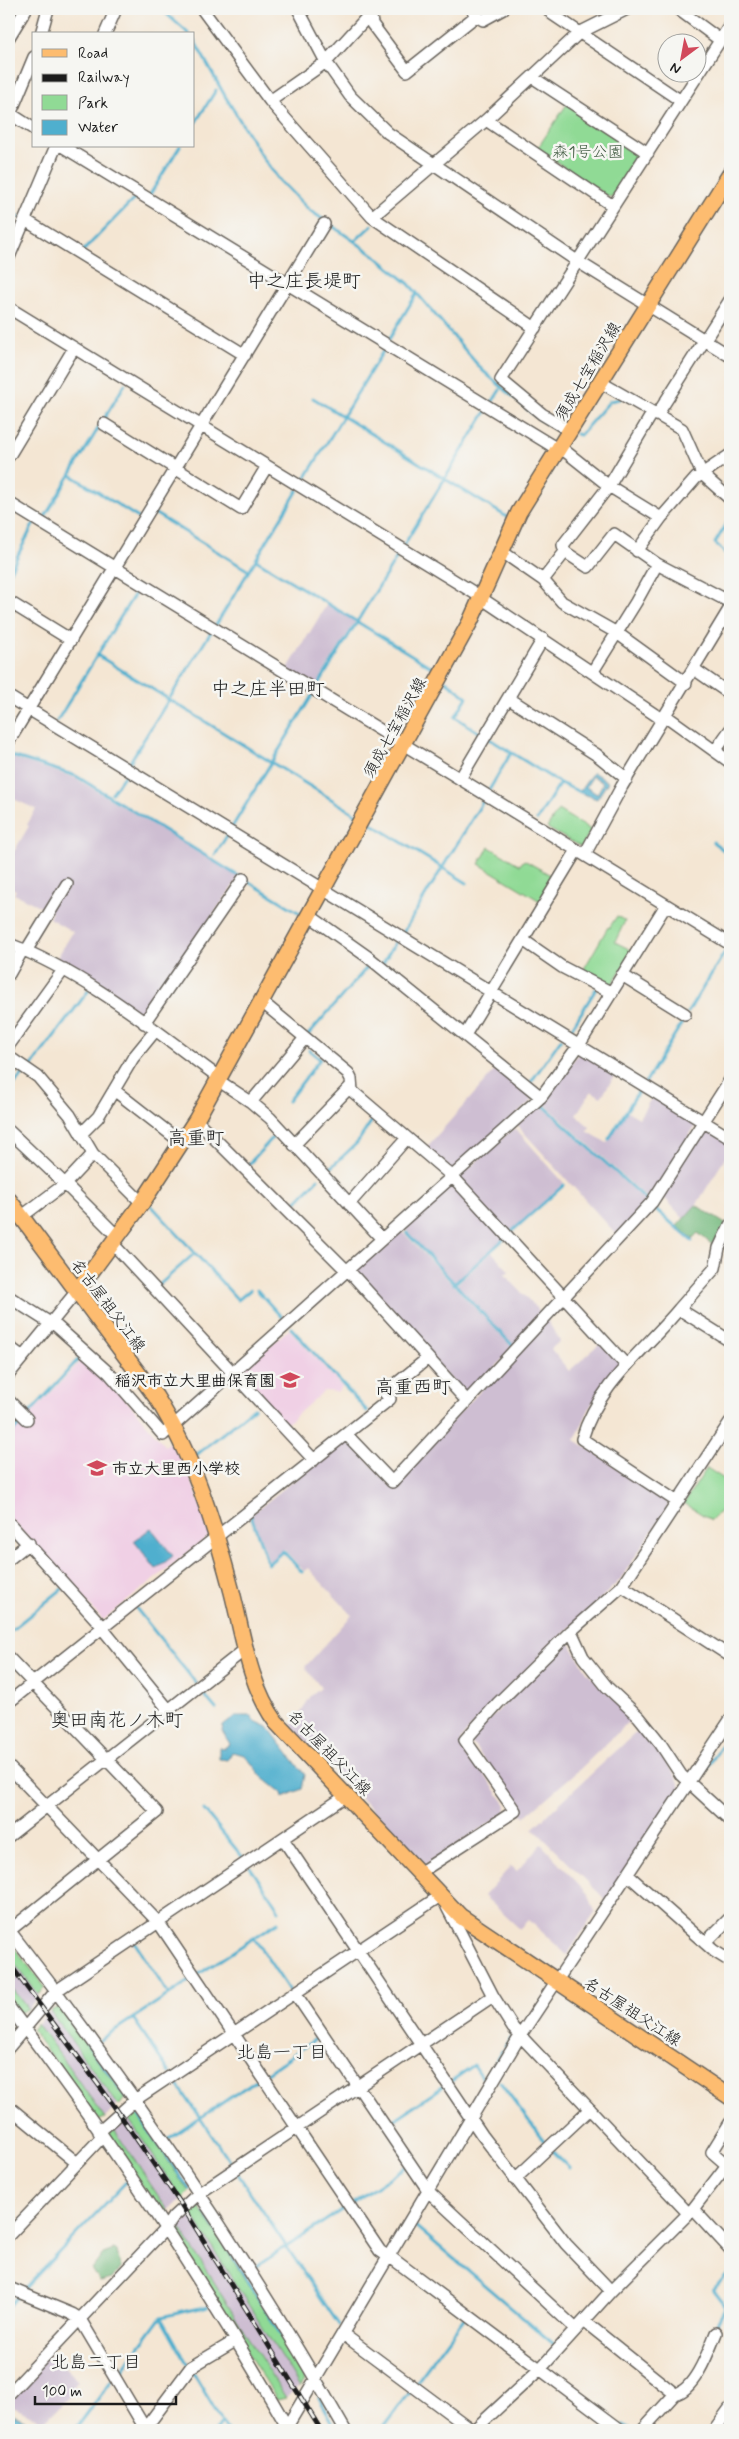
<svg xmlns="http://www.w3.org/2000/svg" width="739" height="2439" viewBox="0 0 739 2439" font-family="Mynerve,'Klee One',sans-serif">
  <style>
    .built { fill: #f0d0e5 }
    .industrial { fill: #cebed2 }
    .green { fill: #90da95; stroke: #567b58 }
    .forest { fill: #74ba7e; stroke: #486b4d }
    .water { fill: #4fafce; stroke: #366675; fill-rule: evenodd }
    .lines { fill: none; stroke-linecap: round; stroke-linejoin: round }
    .stream { stroke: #4fafce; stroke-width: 3 }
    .minor-casing { stroke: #68635c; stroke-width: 14 }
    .major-casing { stroke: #68635c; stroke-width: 18 }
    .minor { stroke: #fff; stroke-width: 11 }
    .major { stroke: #fdbc6f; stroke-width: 15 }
    .rail-casing { stroke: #1c1c1c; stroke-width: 5 }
    .rail { stroke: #f6f6f2; stroke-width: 3; stroke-dasharray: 9; stroke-linecap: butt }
    .labels { text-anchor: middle; stroke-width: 5; stroke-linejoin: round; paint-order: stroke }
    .park-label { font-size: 16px; fill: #455e46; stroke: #f6f6f2 }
    .street-label { font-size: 16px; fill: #1c1c1c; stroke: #f6f6f2 }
    .poi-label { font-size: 16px; font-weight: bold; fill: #1c1c1c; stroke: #f6f6f2; text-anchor: end }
    .neighbourhood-label { font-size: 18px; fill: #1c1c1c; stroke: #f6f6f2 }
    .quarter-label { font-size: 19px; fill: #1c1c1c; stroke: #f6f6f2 }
  </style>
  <rect width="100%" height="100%" fill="#f6f6f2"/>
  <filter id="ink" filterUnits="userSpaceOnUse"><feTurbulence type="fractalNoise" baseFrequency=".02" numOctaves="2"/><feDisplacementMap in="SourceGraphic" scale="10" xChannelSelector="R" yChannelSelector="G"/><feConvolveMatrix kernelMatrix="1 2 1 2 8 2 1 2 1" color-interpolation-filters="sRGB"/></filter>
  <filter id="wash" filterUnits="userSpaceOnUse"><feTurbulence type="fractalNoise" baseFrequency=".0096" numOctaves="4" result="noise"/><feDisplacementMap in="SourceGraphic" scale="20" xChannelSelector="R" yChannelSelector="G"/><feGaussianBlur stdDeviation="1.12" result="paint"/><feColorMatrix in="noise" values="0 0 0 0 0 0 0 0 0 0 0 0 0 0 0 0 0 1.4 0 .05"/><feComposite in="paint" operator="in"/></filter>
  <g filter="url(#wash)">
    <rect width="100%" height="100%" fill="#f4e6d3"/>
    <path class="built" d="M289,1329L342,1387L337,1392L324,1391L285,1425L238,1374Z
      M87,1354L165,1446L172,1440L195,1490L211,1534L103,1620L9,1517V1438Z"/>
    <path class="industrial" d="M327,604L355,622L315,687L287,670Z
      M9,757L75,778L239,877L142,1018L55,961L73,932L49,918L52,912L14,894L16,890L9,887V860L29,826L27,825L36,809L9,797Z
      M581,1050L617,1072L601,1097L591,1091L576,1115L590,1127L587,1131L607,1143L627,1111L639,1118L654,1094L698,1121L650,1201L543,1102Z
      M498,1067L536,1097L453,1171L425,1149Z
      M540,1104L647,1203L618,1236L517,1125Z
      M704,1125L730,1141V1150L695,1207L684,1219L660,1193Z
      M513,1129L517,1130L564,1183L508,1234L457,1179Z
      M454,1182L505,1237L454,1283L403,1226Z
      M400,1229L513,1348L467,1397L352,1272Z
      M492,1252L509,1271L505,1275L543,1315L514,1346L456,1285Z
      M547,1320L560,1341L551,1349L569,1371L601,1343L621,1363L591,1405L575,1440L667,1500L668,1506L620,1580L511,1684L460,1740L506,1805L505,1813L426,1864L419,1863L343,1778L291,1727L311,1696L321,1688L305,1667L352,1615L308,1568L304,1571L284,1549L269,1561L252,1514L347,1438L391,1486Z
      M567,1639L587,1672L633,1718L580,1769L524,1817L470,1740Z
      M642,1727L677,1778L681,1789L606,1900L533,1828Z
      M541,1844L589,1895L595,1912L567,1955L529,1920L520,1929L484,1896L511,1866L517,1871Z
      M9,1941L45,1987L28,2009L18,2013L9,2001Z
      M59,2007L125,2098L105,2118L98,2121L32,2030L50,2011Z
      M134,2110L189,2192L163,2215L134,2174L136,2173L132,2171L107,2136L126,2115Z
      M198,2205L287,2346L286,2349L305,2380L286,2398L277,2400L176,2222Z
      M51,2354L78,2380L70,2388L74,2392L44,2422L9,2405V2397Z"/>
    <path class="green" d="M567,104L637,151L638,156L613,196L609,197L537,149Z
      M558,810L591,830L581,847L547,828Z
      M489,847L520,865L524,860L554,877L540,901L479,864Z
      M617,916L625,921L615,942L633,951L609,989L581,974L608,927L609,928Z
      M707,1468L730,1483V1502L711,1520L684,1503Z
      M9,1941L45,1987L39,1995L9,1956Z
      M9,1985L28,2009L18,2013L9,2001Z
      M59,2007L125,2098L119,2106L50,2011Z
      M37,2023L105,2118L98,2121L32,2030Z
      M134,2110L189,2192L182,2199L126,2115Z
      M113,2128L169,2212L163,2215L134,2174L136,2173L132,2171L107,2136Z
      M198,2205L287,2346L286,2349L305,2380L300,2387L189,2210Z
      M176,2222L286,2398L277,2400L171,2230Z"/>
    <path class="forest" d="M696,1205L727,1225L716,1248L698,1233L692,1239L677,1226Z
      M114,2250L117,2252L121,2267L112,2279L100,2282L92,2269L103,2254Z"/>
    <path class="water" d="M593,772L608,782L597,799L580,793V791ZM593,776L603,783L597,794L586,787Z
      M151,1528L173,1556L156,1569L134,1541Z
      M236,1716H252L253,1720L268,1727L305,1775L302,1789L283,1797L282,1793L262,1777L245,1755L232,1752L228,1760L219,1759V1747L224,1748L230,1744L222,1731L223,1726Z
      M9,2413L47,2430H31L9,2420Z"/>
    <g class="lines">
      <path class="stream" d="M161,9L189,34
        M194,40L225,96L263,158L280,181L308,209L374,255L409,284L482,370L538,418L561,432
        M194,125L216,90
        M149,196L180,146
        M9,211L21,218
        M355,241L372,225
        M82,252L137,196
        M388,341L417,293
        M313,398L507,517
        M491,404L500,390
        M576,434L580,435L610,401L620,399
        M71,475L140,519
        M303,482L385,348
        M153,515L154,513L249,571
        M730,518L715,543L730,558
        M43,520L125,384
        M404,545L487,410
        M256,560L436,670
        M9,573L34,523
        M216,625L298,490
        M97,655L357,815
        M446,681L467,697L455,717L483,735
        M317,687L400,552
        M57,721L139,587L141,588
        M488,738L560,783L580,792
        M9,755L76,776L240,877
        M128,765L211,632
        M488,792L511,753
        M112,793L126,773
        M537,820L560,783
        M369,822L467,883
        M231,829L313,694
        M713,842L730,855
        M215,855L228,834
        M246,880L303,915
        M402,934L485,798
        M382,965L397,939
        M688,1012L728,947L730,949
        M568,1034L596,989
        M308,1035L370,964
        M31,1067L89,990
        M531,1082L561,1039
        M645,1083L685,1018
        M9,1090L25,1072
        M288,1101L320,1059L309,1050
        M541,1103L647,1201
        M609,1139L641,1087
        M248,1165L277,1133
        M325,1173L357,1143L375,1116
        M149,1203L238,1300L250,1290
        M652,1206L692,1241
        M290,1208L318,1179
        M407,1233L513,1346
        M509,1234L564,1185
        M454,1284L505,1238
        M158,1286L195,1253
        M257,1290L285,1321
        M291,1328L367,1411
        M28,1415L83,1354
        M9,1436L23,1421
        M195,1456L254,1408
        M251,1515L268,1564L283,1551L302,1572
        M135,1607L196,1683
        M9,1632L62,1589
        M200,1690L216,1709
        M706,1770L730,1732
        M204,1810L245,1860
        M250,1867L279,1910
        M254,1938L290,1992
        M135,1943L169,1995
        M199,1974L278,1922
        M133,2018L170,2073
        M76,2028L127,2098
        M100,2040L192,1979
        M505,2046L511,2037
        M265,2074L320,2036
        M174,2079L233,2167
        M450,2082L474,2065L484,2080L502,2051
        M500,2082L547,2145
        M135,2110L190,2190
        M387,2125L444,2086
        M169,2139L259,2078
        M551,2150L569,2168
        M238,2174L339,2325
        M352,2203L407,2166
        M205,2212L307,2377
        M414,2225L556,2346
        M254,2268L346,2207
        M23,2290L127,2181
        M9,2306L18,2296
        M161,2317L188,2365
        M713,2331L726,2307L713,2290L730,2271
        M192,2371L227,2430
        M118,2376L161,2317L209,2306
        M416,2383L465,2317
        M319,2398L337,2430
        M624,2425L630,2430
        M75,2430L112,2380
        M216,2430L222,2422
        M381,2430L411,2390"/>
    </g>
  </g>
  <g filter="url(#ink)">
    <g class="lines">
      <defs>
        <path id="minor" d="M202,9L270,101L372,217L535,328
          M298,9L326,62L350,96L388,133L577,261L730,356
          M370,9L372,24L407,71L476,16
          M472,9L476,16L483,20L503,9
          M548,9L552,14L681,101
          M678,9L720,40
          M41,34L48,9
          M105,34L116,9
          M9,37L26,9
          M532,77L648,153
          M270,101L326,62L370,14
          M9,113L34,129
          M9,117L34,57
          M486,120L613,206
          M62,146L559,450
          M372,217L486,120L579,33L627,9
          M25,220L245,355
          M9,257L56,146
          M9,308L481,597
          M600,382L682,429L702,474L730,499
          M653,412L609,486L563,545L565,552L543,580L562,602L617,633L686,683
          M657,415L730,300
          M104,424L241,509L267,466
          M570,431L542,414L501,380L730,25
          M560,447L609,486L661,518L696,478L730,455
          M9,456L74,348
          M9,503L730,944
          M501,551L543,580
          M637,551L661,518
          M565,552L588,567L614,534L657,564L730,602
          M481,598L663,720
          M11,603L71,640
          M694,669L730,694
          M593,671L636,602L657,564
          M9,697L730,1138
          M508,698L597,755L627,779
          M666,716L730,762
          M9,741L324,224
          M715,751L730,730
          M460,779L543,639
          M585,854L622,786L730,608
          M310,916L368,957L541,1097
          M523,940L562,967L612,993
          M9,944C87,974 153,1029 220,1078
          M26,951L67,884
          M9,974L23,949
          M622,975L685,1014
          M262,1002L348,1073L351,1079L352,1091L453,1177L626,1365
          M144,1023L243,879
          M465,1035L577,850
          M9,1045L64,969
          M9,1057L38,1077L70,1115L93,1154L142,1203
          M219,1081L251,1102L270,1118L382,1239
          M114,1090L182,1143
          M251,1102L305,1038
          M196,1120L347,1271
          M9,1131L65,1184L93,1154
          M81,1134L98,1117L133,1058L155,1031
          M294,1145L350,1087
          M349,1204L407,1138
          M21,1217L65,1184L117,1236
          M112,1243L314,1460
          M348,1270L467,1401
          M9,1297L50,1323
          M679,1309L715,1268L719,1248L730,1225
          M52,1322L109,1373L163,1435L541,1097L579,1045L666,905
          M9,1347L23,1357
          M9,1374L77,1291
          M9,1401L27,1419
          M730,1422L622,1586L571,1631L583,1657L607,1687L639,1717L660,1743L681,1775L730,1820
          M346,1434L390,1399L385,1393L428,1358
          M676,1501L582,1439C598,1384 644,1351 679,1309L730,1341
          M9,1523L103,1627
          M9,1559L29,1543
          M622,1586L730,1656
          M102,1628L168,1709
          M9,1658L157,1812L9,1931
          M9,1702L346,1434L392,1482L652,1202L730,1080
          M9,1767L159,1923L380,2251L389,2257
          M9,1836L247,1648
          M283,1839L482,2135L566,2244L611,2291
          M419,1873L515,1811L465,1740L498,1703L571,1631
          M628,1875L714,1951L730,1961
          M447,1907L493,1996L513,2028L688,2213
          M9,1930C132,2088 246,2256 345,2430
          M705,1943L730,1918
          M295,1993L428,2190
          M9,2007C111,2141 205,2284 289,2430
          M9,2047L56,1991L347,1795
          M9,2107L77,2163
          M99,2132L135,2100L440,1896
          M515,2179L590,2109
          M428,2191L576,2329
          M693,2209L730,2249
          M9,2235L102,2137
          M389,2256L621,2430
          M9,2288L72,2314L80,2319L146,2430
          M584,2321L675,2394
          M343,2334L472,2430
          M9,2394L165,2229L173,2217L198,2194L493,1996
          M144,2430L191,2367L235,2341
          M285,2430L520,2036L730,1720
          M474,2430L541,2368L611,2291L693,2209L727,2165L712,2152L730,2123
          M642,2430L675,2394C695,2390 709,2350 716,2333
          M714,2430L730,2408"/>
        <path id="major" d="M9,1200L156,1397C194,1457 214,1524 232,1592C243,1635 249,1685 276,1722L460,1916L730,2097
          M77,1291L142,1203L196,1120L470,622L519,512L730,174"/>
      </defs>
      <use href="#minor" class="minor-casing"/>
      <use href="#major" class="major-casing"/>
      <use href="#minor" class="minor"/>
      <use href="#major" class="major"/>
      <defs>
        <path id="rail" d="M9,1963L114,2106L179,2201L321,2430"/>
      </defs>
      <use href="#rail" class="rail-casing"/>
      <use href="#rail" class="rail"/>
    </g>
  </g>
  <defs>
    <symbol id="school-bare" viewBox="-9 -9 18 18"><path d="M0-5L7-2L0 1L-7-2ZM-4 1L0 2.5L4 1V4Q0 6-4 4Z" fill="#d1495b" stroke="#f6f6f2" stroke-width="2.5" paint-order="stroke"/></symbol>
  </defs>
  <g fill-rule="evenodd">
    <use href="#school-bare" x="276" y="1366" width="28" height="28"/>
    <use href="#school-bare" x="83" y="1454" width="28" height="28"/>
  </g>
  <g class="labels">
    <g class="park-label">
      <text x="588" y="157">森1号公園</text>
    </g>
    <g class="street-label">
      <text transform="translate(587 371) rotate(-59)" y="6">須成七宝稲沢線</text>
      <text transform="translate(394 727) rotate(-61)" y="6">須成七宝稲沢線</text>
      <text transform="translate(109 1305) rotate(53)" y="6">名古屋祖父江線</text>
      <text transform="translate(330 1752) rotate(46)" y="6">名古屋祖父江線</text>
      <text transform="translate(633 2011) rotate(33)" y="6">名古屋祖父江線</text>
    </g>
    <g class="poi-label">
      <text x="275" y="1386">稲沢市立大里曲保育園</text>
      <text x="112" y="1474" text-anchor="start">市立大里西小学校</text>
    </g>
    <g class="neighbourhood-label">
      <text x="282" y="2058">北島一丁目</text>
      <text x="96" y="2368">北島二丁目</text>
    </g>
    <g class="quarter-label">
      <text x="304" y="287">中之庄長堤町</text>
      <text x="268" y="695">中之庄半田町</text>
      <text x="196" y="1144">高重町</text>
      <text x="413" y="1393">高重西町</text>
      <text x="117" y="1726">奥田南花ノ木町</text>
    </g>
  </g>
  <rect width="739" height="2439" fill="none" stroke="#f6f6f2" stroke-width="30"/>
  <rect x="32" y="32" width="162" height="115" fill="#f6f6f2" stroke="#9f9f9c"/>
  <rect x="42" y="49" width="25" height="8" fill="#fdbc6f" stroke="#9f9f9c"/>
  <text x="78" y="58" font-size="15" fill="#1c1c1c">Road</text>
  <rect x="42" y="74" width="25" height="8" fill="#1c1c1c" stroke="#9f9f9c"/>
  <text x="78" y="82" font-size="15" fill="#1c1c1c">Railway</text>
  <rect x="42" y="95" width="25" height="15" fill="#90da95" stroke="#9f9f9c"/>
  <text x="78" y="108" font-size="15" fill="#1c1c1c">Park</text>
  <rect x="42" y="120" width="25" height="15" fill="#4fafce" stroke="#9f9f9c"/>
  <text x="78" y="132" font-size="15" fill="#1c1c1c">Water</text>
  <g transform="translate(682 58) rotate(212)"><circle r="24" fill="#f6f6f2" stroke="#9f9f9c"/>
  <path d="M0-4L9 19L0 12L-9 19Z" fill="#d1495b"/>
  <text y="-8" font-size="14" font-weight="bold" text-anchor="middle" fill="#1c1c1c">N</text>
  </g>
  <path d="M35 2396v8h141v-8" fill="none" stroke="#1c1c1c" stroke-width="2.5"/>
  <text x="42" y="2396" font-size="15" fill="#1c1c1c" stroke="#f6f6f2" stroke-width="4" paint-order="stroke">100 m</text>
</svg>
